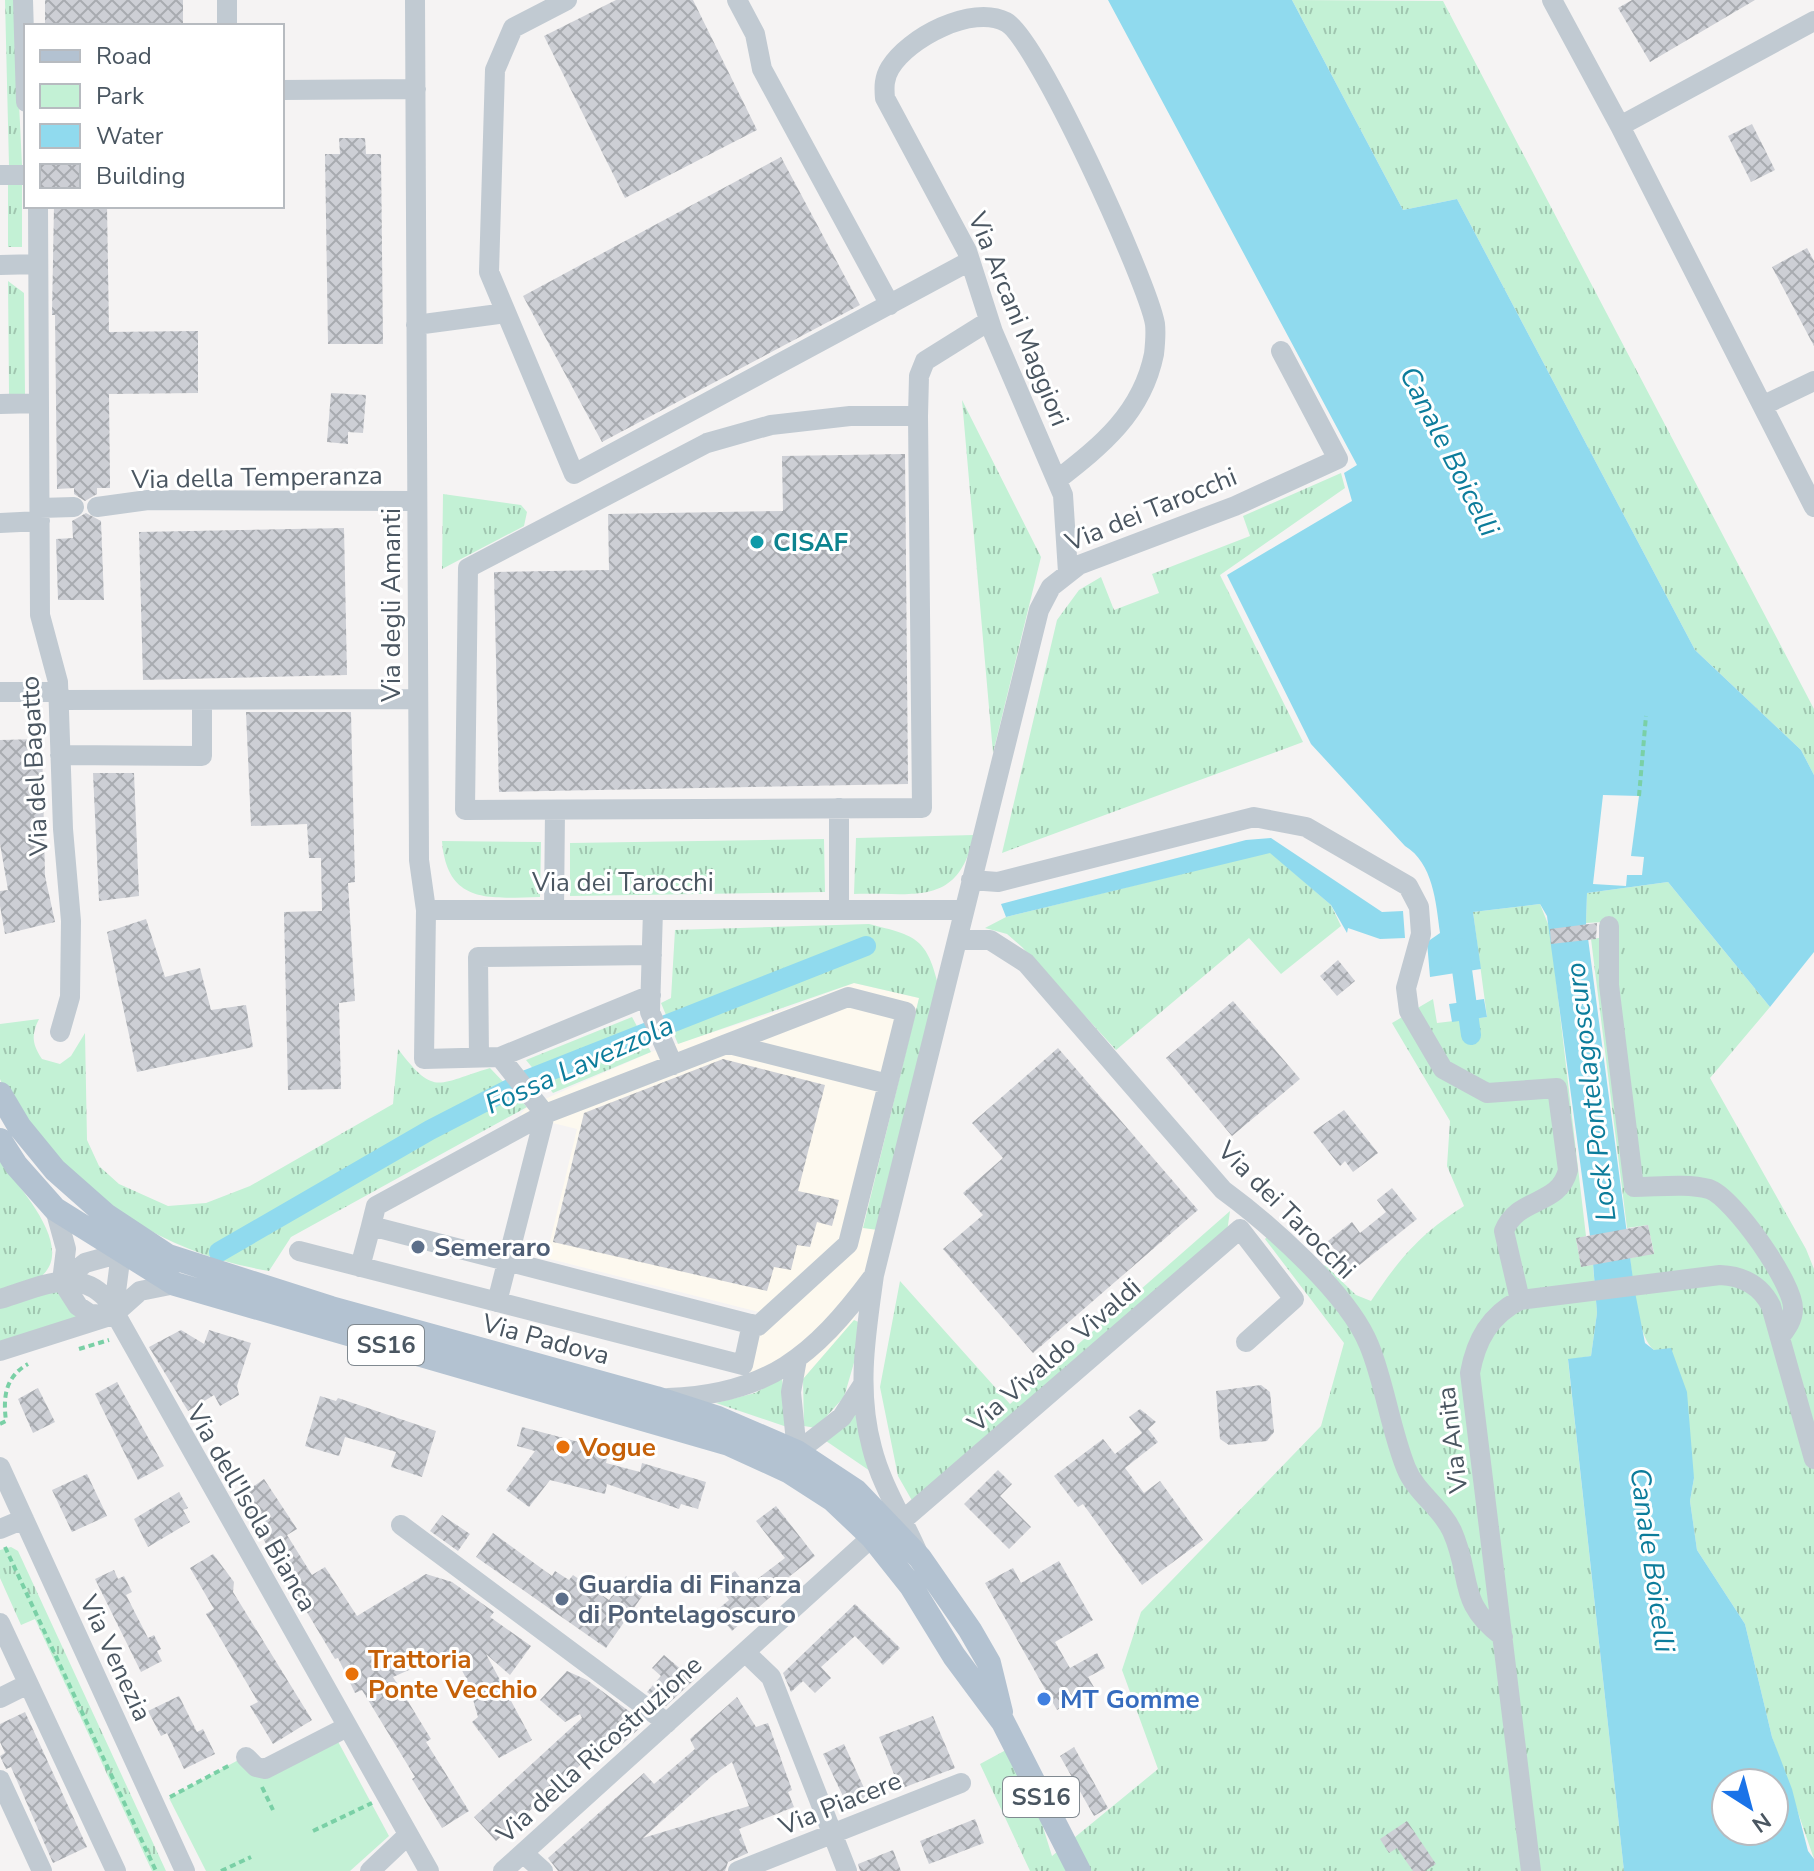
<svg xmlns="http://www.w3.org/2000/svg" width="1814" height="1871" viewBox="0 0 1814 1871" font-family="'Nunito Sans',sans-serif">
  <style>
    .commercial { fill: #fdf9ef }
    .grass { fill: url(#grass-tufts) }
    .green { fill: #c3f1d5 }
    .water { fill: #90daee; fill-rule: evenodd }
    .pier { fill: #f5f3f3 }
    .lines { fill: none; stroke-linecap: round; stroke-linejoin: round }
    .canal { stroke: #90daee; stroke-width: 20 }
    .building { fill: url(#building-cross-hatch); fill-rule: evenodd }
    .path { stroke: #7ad0a6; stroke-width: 4; stroke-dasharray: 6 4; stroke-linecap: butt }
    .minor { stroke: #c1cad2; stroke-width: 20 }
    .major { stroke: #b3c2d1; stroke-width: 24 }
    .culture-dot { fill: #0f9aa8; stroke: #fff; stroke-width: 3 }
    .service-dot { fill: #5c6f8a; stroke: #fff; stroke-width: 3 }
    .food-dot { fill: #e8710a; stroke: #fff; stroke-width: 3 }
    .shop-dot { fill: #3f7fe0; stroke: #fff; stroke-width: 3 }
    .labels { text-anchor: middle; stroke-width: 6; stroke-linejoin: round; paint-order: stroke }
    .shield { fill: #fff; stroke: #808990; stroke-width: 2 }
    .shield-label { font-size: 24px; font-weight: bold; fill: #4a5661 }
    .street-label { font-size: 26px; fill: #4a5661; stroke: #fff }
    .culture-label { font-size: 26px; font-weight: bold; fill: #0d838f; stroke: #fff; text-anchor: start }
    .service-label { font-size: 26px; font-weight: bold; fill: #4e5e75; stroke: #fff; text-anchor: start }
    .food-label { font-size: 26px; font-weight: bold; fill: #c56008; stroke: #fff; text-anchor: start }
    .shop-label { font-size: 26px; font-weight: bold; fill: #366cbe; stroke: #fff; text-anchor: start }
    .water-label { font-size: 28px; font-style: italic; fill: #0c7c9b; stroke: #fff }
  </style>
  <defs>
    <pattern id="grass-tufts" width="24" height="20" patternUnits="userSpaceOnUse" patternTransform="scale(2)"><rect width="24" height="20" fill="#c3f1d5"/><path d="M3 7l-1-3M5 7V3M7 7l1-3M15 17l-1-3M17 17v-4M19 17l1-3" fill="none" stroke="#a0c6b0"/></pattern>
    <pattern id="building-cross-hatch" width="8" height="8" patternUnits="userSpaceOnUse" patternTransform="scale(2)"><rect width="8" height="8" fill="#cdcfd5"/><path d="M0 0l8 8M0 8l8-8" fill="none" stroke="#a8abb0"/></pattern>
  </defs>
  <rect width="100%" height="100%" fill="#f5f3f3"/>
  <path class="commercial" d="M854,983L919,998L863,1227L878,1230L879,1259L854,1320L803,1379H744L759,1312L546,1258L577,1129L520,1115L527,1107L651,1052L786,1009Z"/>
  <path class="grass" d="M5,0H14L22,165L9,166Z
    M1292,0L1443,1L1814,709V775L1801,750L1695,650L1457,199L1403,210Z
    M8,184H22V247H8Z
    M8,281L24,293L25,394H9Z
    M962,400L1041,557L993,753Z
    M1341,473L1345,488L1220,575L1303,742L1002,853L1057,620L1079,590L1101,577L1114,610L1159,593L1152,574L1250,536L1243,516Z
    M443,494L521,505L527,512L524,526L442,569Z
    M974,835C958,908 915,892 854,894L856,838Z
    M824,839L825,892L570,896V843Z
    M442,841L541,842L540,897C490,898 447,905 442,841Z
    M1270,852L1331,905L1341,926L1281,974L1249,938L1116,1050L1022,947L1007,934L985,928L1006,917Z
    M1668,882L1770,1007L1710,1078L1806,1249L1814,1269V1859L1772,1737L1745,1624L1697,1550L1690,1501L1694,1478L1654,1350C1637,1336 1633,1282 1630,1258L1654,1253L1648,1225L1627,1228L1591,939L1606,937L1604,922L1586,923L1587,893Z
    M1540,904L1550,929L1586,1236L1576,1239L1581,1266L1593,1265L1597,1313L1591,1356L1568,1360L1624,1871H1030L980,1764L1017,1744L1052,1856L1158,1769L1122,1670L1141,1612L1321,1426L1344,1343L1265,1239L1269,1235L1311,1278L1325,1265L1356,1295L1371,1301C1400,1258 1420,1234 1464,1206L1447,1166L1450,1121L1392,1023L1433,999L1437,1023L1487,1017L1473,912Z
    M869,924C917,936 927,938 939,988L878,1230L863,1228L919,998L854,983L678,1044L661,1003L671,998L675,930Z
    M632,1017L651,1052L553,1093L526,1060Z
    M39,1019C31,1035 32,1044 42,1059L60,1064L71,1056L85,1033L87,1140L99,1166L119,1184L168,1206L206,1203L250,1186L393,1104L398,1049C435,1097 436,1084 490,1068L527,1107L291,1237L269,1271C169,1254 92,1206 30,1125C20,1112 5,1095 0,1079C0,1064 0,1040 0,1024Z
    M0,1162C20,1188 81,1253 36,1280C25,1286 11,1289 0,1294Z
    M1230,1211L1227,1232L914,1504L898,1476L880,1387L900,1281L1010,1404Z
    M60,1290L83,1319L0,1344V1307Z
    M854,1320L865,1325L844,1397L816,1428L804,1426L803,1379Z
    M782,1378L787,1427L716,1403L755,1393Z
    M856,1408L873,1473L826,1441Z
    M11,1547L18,1551L166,1871H152L35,1619L21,1625L0,1578V1550Z"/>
  <path class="green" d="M335,1736L389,1836L350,1871H206L169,1798L242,1758L246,1765Z"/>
  <path class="water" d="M1108,0H1292L1403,210L1457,199L1695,650L1801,750L1814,775V952L1770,1007L1668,882L1587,893L1586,923L1634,1287L1645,1343L1654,1350L1671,1348L1687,1392L1694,1478L1690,1501L1697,1550L1745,1624L1772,1737L1792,1789L1808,1851L1814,1859V1871H1624L1568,1359L1591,1356L1597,1313L1592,1251L1547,916L1540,904L1473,912L1481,969L1430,977L1427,942L1440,933C1436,902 1433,863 1405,846L1311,744L1227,575L1352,501L1344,473L1357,465ZM1726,1783H1774V1831H1726Z
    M1271,838L1382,912L1403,911L1405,938L1380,939L1348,928L1347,933L1331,905L1270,853L1006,917L1001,904L1246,840Z
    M1484,999L1487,1017L1452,1022L1449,1004Z"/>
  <path class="pier" d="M1603,795L1639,796L1631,856L1644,857L1642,875H1627L1626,886L1593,884Z"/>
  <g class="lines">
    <path class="canal" d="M1459,948L1471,1035
      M219,1252L430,1130L529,1079L866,946"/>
  </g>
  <path class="building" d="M45,0H183V26H45Z
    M616,0H693L757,130L625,198L544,36Z
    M1632,0H1755L1650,62L1618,8Z
    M1752,124L1775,170L1751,182L1728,136Z
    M339,138H365L366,154H381L383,344H328L325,154H340Z
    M781,157L860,305L602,442L523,296Z
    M54,206H107L109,332L198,331V393L109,394L110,488H97V494L85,501L74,494V488L57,489L55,315H52Z
    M1807,248L1814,261V346L1772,267Z
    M331,393L366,395L363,433L348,432V444L327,442Z
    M905,454L908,784L499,792L494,572L609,570L608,514L783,511L782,456Z
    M86,513L101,521L104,600H58L56,539L73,538L72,521Z
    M344,528L347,675L143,680L139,532Z
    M246,712H351L355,882L348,883L355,1001L339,1003L341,1089L288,1090L284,912L322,911L321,858H309L307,824L251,826Z
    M42,739L45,876L55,922L5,934L0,906V891L8,890L0,844V740Z
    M93,773H134L139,896L99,901Z
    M146,919L165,977L200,968L211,1010L246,1005L253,1047L137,1072L107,932Z
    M1597,923L1596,939L1551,944L1550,929Z
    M1338,960L1355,981L1337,996L1320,976Z
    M1233,1001L1300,1079L1232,1136L1166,1058Z
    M1058,1048L1198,1210L1033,1353L943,1249L983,1215L963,1193L1003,1158L972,1123Z
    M723,1059L825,1085L798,1191L839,1200L832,1226L817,1222L810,1247L797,1245L791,1270L774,1267L767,1291L553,1242L584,1113Z
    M1344,1110L1378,1153L1353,1172L1345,1161L1340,1166L1313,1132Z
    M1392,1188L1417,1219L1347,1275L1334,1259L1339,1255L1328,1241L1352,1222L1360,1233L1386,1212L1377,1200Z
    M1648,1225L1654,1254L1581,1267L1576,1238Z
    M181,1330L204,1344L209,1330L251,1343L237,1386L239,1395L220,1406L214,1395L188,1411L149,1347Z
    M117,1382L164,1466L138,1480L95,1394Z
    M1261,1385L1270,1392L1274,1432L1267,1441L1229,1445L1220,1439L1216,1391Z
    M38,1388L55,1422L33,1433L18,1399Z
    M320,1396L336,1401L338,1398L436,1431L422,1477L391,1467L396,1452L345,1437L339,1456L305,1446Z
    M1140,1409L1156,1422L1148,1429L1158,1442L1125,1468L1144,1493L1160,1481L1203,1540L1142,1585L1083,1504L1078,1507L1054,1476L1103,1439L1115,1454L1142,1433L1129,1417Z
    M522,1427L609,1450L606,1463L640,1472L642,1463L706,1482L698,1509L681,1504L679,1509L607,1484L605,1494L550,1480L529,1507L506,1490L535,1451L517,1446Z
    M998,1470L1012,1484L1000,1496L1031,1527L1009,1549L964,1504Z
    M87,1474L107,1516L72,1532L52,1490Z
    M264,1479L297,1529L287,1535L312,1575L325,1567L357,1616L426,1574L452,1582L494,1612L490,1617L531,1646L510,1675L486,1654L532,1740L499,1758L472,1722L478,1717L468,1682L452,1651L393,1677L431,1739L426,1742L469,1811L442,1828L412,1779L415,1777L362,1690L355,1693L338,1658L335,1659L238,1497Z
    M179,1492L188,1508L183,1510L190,1522L148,1547L134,1519Z
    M776,1506L815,1556L775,1588L777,1591L732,1631L716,1611L729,1600L718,1585L735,1571L747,1587L785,1558L756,1521Z
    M442,1515L470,1534L458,1551L430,1531Z
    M493,1533L552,1576L555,1571L569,1580L573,1575L609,1600L626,1576L645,1592L606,1648L476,1557Z
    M213,1554L234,1582L233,1592L312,1720L273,1744L250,1706L258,1702L206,1614L214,1609L190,1568Z
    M1059,1561L1093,1620L1055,1642L1070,1668L1097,1653L1105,1668L1088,1677L1095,1689L1057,1710L985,1583L1013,1568L1021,1583Z
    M114,1570L118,1579L124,1576L132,1592L126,1595L148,1638L154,1635L161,1649L157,1651L162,1661L141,1672L95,1579Z
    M855,1604L900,1648L883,1665L855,1636L821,1667L831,1678L815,1693L803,1681L791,1692L783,1673Z
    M664,1655L694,1680L666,1706L647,1692L661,1676L652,1668Z
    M567,1671L587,1680L645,1723L618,1748L608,1740L496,1841L474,1817L582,1718L580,1714L565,1722L540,1700Z
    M179,1696L197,1732L203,1729L215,1754L184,1769L167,1733L161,1736L148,1711Z
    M737,1697L756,1727L768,1723L792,1790L788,1792L794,1807L739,1829L748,1853L728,1862L725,1871H558L548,1858L644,1773L654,1784L695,1749L690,1739ZM732,1762L749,1806L643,1838L712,1776Z
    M25,1712L87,1847L53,1863L11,1767L6,1769L0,1756L5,1753L0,1742V1724Z
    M933,1716L955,1768L900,1789L879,1737Z
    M844,1744L870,1801L850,1811L823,1754Z
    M1074,1747L1108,1808L1094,1816L1060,1756Z
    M975,1819L984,1843L929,1864L920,1841Z
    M1407,1821L1436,1864L1425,1871H1413L1397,1848L1389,1853L1380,1839Z
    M893,1850L901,1871H860L858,1864Z"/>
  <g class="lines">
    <path class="path" d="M1639,796L1646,716
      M79,1349L109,1340
      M0,1424L6,1421C3,1397 5,1377 28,1364
      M5,1547L156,1871
      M262,1787L273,1810
      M170,1797L230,1765
      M313,1831L372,1803
      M221,1871L251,1857"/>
    <path class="minor" d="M23,0L26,102
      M415,0L419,860L426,910L424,1059L500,1057L545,1114
      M567,0L513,28L495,70L489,272L574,474L970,261
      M737,0L755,34L762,69L890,305
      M1552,0L1620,126L1814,21
      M227,26V0
      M282,90L416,89
      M1620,126L1814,507
      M0,175H26
      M38,206L40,615L58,682L63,829L71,921L70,997L60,1032
      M0,265L38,264
      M416,325L506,313
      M0,404L39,403
      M1764,405L1814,381
      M850,416H918L922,808L465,810L468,568L707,443L771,425Z
      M918,416L919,376L925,361L989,321
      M1057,480C1102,445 1142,413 1154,354C1155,345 1156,333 1155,324C1148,283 1037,38 1006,22C972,4 908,38 890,68C884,78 884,87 885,98L967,251L993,332L1063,495L1068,572
      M97,507L148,500L417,501
      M40,508L74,507
      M0,523L40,521
      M0,692H59
      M59,700L417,699
      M60,755L202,756V700
      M971,880L998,882L1254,817L1306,827L1408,886L1419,907L1421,934L1406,988L1409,1011L1443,1069L1487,1093L1557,1088L1568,1170C1559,1207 1518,1196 1504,1231L1520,1300
      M426,910H964
      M554,910L555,810
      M653,910L650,1012L673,1065
      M839,910V808
      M1609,926V985L1634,1187C1657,1187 1686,1183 1709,1189C1733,1197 1794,1284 1793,1309C1793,1320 1786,1329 1780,1337
      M957,940H990L1026,963L1223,1190C1268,1223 1348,1293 1369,1345C1385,1384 1390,1428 1406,1468C1416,1493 1441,1507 1452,1531C1473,1578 1456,1602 1503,1637
      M848,997L906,1012L848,1244L758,1326L371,1226L376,1206L545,1114Z
      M729,1044L888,1084
      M479,1057L478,957L652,955
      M500,1057L651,995
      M55,1209L66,1249L62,1281L78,1306L90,1314L109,1315
      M299,1251L743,1365L752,1324
      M360,1267L371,1226
      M62,1281L85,1263L121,1253L113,1315
      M0,1299C38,1288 76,1265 107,1299L429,1871
      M497,1302L545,1114
      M0,1351L113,1315L140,1291L175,1284
      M797,1359L791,1392L797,1452L842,1417L862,1386
      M668,1398C767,1395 814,1356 872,1278
      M0,1467L185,1871
      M903,1520L1240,1229L1294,1299L1246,1342
      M401,1525L667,1723
      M0,1529L24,1519
      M917,1551C902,1517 881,1484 872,1448C856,1390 866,1333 874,1275L1039,610L1051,587L1079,565L1235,506L1338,459L1281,351
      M0,1623L116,1871
      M745,1652L771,1677L847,1871
      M0,1698L28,1684
      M246,1757L256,1767L265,1769L347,1727
      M0,1780L42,1871
      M523,1853L543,1871
      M370,1871L408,1835
      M503,1871L872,1537
      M738,1871L961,1783
      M1531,1871L1470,1373C1476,1340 1490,1315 1520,1300L1720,1275C1743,1276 1761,1286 1771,1306L1814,1459"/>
    <path class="major" d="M0,1094L19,1126L55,1170L106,1215L168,1256L331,1308L656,1398L718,1418L797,1452L856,1491L920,1558L970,1630L989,1663L1001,1712
      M0,1140L16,1165L55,1209L175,1284L729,1444L788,1471L833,1500L872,1537L911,1586L954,1656L1003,1722L1079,1871"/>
  </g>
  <circle class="culture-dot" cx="757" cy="542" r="8"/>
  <g class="service-dot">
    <circle cx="418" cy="1247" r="8"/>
    <circle cx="562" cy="1599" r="8"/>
  </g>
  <g class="food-dot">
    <circle cx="563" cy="1447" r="8"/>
    <circle cx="352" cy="1674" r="8"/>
  </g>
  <circle class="shop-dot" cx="1044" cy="1699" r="8"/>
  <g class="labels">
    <g class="shield">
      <rect x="348" y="1325" width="76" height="40" rx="6"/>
      <rect x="1003" y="1777" width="76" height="40" rx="6"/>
    </g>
    <g class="shield-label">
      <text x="386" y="1353">SS16</text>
      <text x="1041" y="1805">SS16</text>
    </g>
    <g class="street-label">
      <text transform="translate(1019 319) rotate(68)" y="9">Via Arcani Maggiori</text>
      <text transform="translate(257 477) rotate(-1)" y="9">Via della Temperanza</text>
      <text transform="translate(1151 509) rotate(-22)" y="9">Via dei Tarocchi</text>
      <text transform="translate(391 605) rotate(-90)" y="9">Via degli Amanti</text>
      <text transform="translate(34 766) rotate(-93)" y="9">Via del Bagatto</text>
      <text x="623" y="891">Via dei Tarocchi</text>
      <text transform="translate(1287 1210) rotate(45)" y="9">Via dei Tarocchi</text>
      <text transform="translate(546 1339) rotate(15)" y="9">Via Padova</text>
      <text transform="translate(1054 1355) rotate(-41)" y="9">Via Vivaldo Vivaldi</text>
      <text transform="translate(1452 1440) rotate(-97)" y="9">Via Anita</text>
      <text transform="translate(252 1508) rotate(60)" y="9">Via dell'Isola Bianca</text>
      <text transform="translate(116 1658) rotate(65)" y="9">Via Venezia</text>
      <text transform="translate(599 1749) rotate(-42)" y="9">Via della Ricostruzione</text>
      <text transform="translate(840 1803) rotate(-22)" y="9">Via Piacere</text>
    </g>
    <g class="culture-label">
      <text x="773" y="551">CISAF</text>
    </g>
    <g class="service-label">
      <text x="434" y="1256">Semeraro</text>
      <text x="578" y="1593">Guardia di Finanza<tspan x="578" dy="30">di Pontelagoscuro</tspan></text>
    </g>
    <g class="food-label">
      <text x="579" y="1456">Vogue</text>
      <text x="368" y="1668">Trattoria<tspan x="368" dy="30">Ponte Vecchio</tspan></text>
    </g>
    <g class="shop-label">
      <text x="1060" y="1708">MT Gomme</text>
    </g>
    <g class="water-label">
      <text transform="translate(1450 451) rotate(63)" y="10">Canale Boicelli</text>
      <text transform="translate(579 1064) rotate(-24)" y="10">Fossa Lavezzola</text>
      <text transform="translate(1590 1092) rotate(-97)" y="10">Lock Pontelagoscuro</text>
      <text transform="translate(1653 1560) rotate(82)" y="10">Canale Boicelli</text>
    </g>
  </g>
  <rect x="24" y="24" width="260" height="184" fill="#ffffff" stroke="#b7bbc0" stroke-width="2"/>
  <rect x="40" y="50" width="40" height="12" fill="#b3c2d1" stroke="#b7bbc0" stroke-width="2"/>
  <text x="96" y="64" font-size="24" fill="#4a5661">Road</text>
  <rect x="40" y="84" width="40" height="24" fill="#c3f1d5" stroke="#b7bbc0" stroke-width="2"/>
  <text x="96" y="104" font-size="24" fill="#4a5661">Park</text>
  <rect x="40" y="124" width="40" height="24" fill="#90daee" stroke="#b7bbc0" stroke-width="2"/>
  <text x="96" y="144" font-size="24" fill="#4a5661">Water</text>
  <rect x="40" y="164" width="40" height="24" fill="url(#building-cross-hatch)" stroke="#b7bbc0" stroke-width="2"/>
  <text x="96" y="184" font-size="24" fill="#4a5661">Building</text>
  <g transform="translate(1750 1807) rotate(144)"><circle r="38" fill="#ffffff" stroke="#b7bbc0" stroke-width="2"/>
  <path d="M0-6L14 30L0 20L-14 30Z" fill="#1a73e8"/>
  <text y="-12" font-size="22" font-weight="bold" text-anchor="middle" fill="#4a5661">N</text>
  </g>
</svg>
